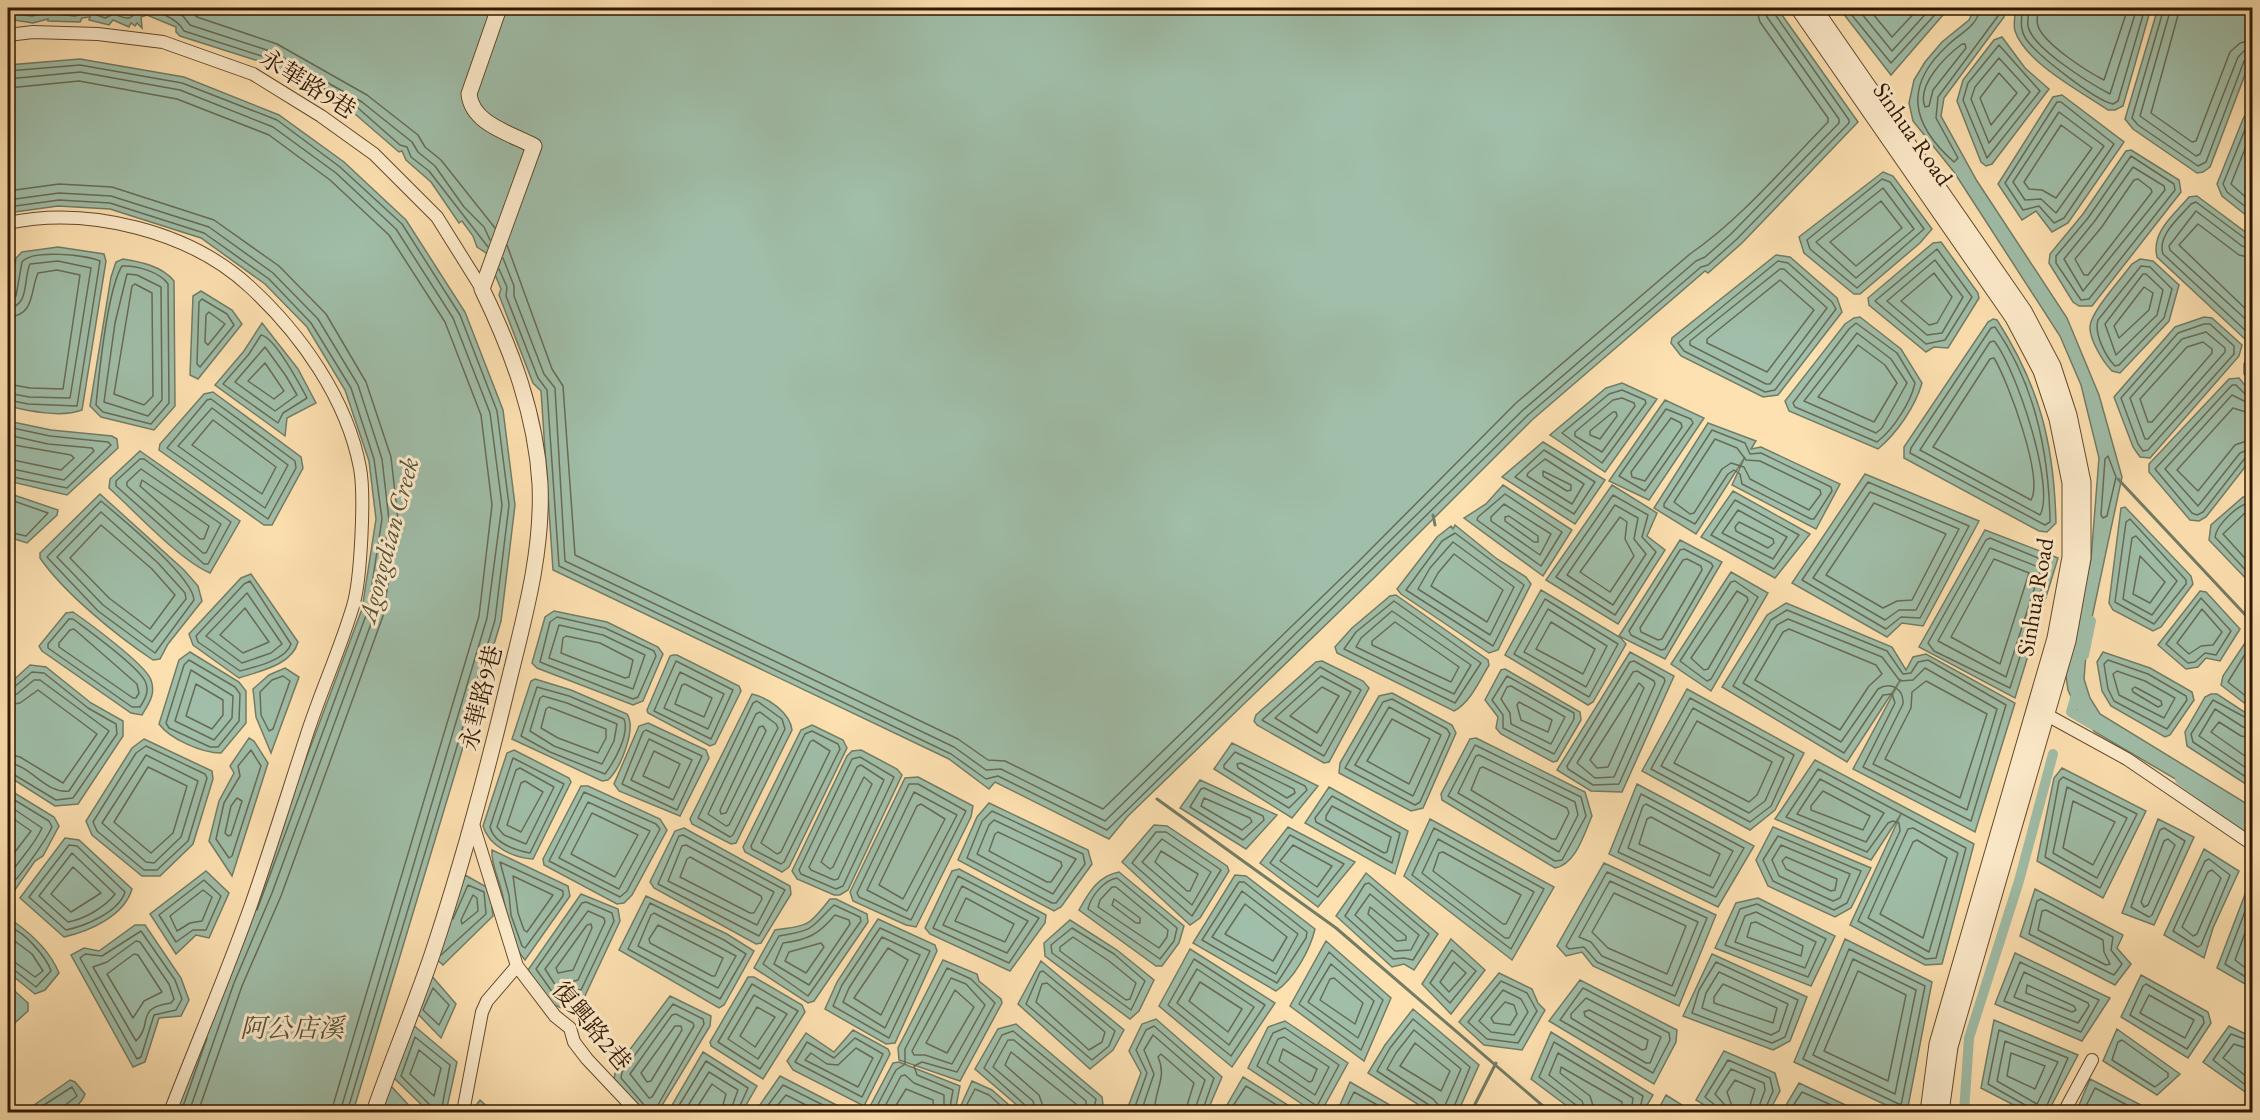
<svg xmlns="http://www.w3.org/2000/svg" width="2260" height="1120" viewBox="0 0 2260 1120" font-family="'EB Garamond','Noto Serif TC',serif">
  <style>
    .water { fill: #a0bea9; stroke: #737c65; stroke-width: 1.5 }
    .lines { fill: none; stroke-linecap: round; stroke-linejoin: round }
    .shore { stroke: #686b54; stroke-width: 1.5 }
    .stream { stroke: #737c65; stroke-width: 3 }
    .canal { stroke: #a0bea9; stroke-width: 10 }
    .minor-casing { stroke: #644a2c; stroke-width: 14 }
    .tertiary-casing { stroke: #644a2c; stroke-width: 17 }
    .minor { stroke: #feeccc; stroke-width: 12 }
    .tertiary { stroke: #feeccc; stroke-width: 15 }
    .labels { text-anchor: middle; stroke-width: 6; stroke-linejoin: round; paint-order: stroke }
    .street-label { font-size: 24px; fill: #301800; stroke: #feeccc }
    .water-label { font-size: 26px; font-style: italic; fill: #57523b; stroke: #feeccc }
  </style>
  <rect width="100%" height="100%" fill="#fee1b1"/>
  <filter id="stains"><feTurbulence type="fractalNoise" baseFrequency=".00333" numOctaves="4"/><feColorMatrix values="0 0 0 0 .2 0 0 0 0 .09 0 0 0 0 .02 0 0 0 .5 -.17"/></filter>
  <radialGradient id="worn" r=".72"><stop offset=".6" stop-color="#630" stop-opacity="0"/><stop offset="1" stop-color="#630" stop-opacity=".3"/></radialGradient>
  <path class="water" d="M8,8H1777L1858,122L1742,243L1708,273L1705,271L1532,420L1373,579L1128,816L1109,839L995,782L989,789L949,759L553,570L541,391L533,383L499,295L501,289L486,253L477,247L473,236L462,221L459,223L431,182L406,160L402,151L399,152L355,114L268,64L180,36L176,32V27L147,15L141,17L142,28L137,23L135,26L131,23L129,27L113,20L109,25L89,20L90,17L82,18L80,22L48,21V19L33,23L14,20L8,24Z
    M1839,8H1949L1891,75Z
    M1975,8H2005L2004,17L1944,98L1941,116L1977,181L2067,318L2099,395L2122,477L2087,641L2084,679L2090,698L2100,714L2244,802L2252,809V828L2227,809L2095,732L2080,717L2068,690L2066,676L2067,662L2091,559L2099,458L2081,385L2060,336L1954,172L1913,121L1909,103L1914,80L1925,62L1942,42L1969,20Z
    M2016,8H2151L2123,106L2115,110H2108C2080,91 2026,63 2015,31C2013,24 2015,15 2016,8Z
    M2158,8H2252V56L2210,167L2203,172L2197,173L2133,129L2125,119Z
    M2002,37L2025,68L2049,89L1992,164L1986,166L1981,162L1957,101L1963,80L1994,40Z
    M80,59L184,77L279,115L344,162L406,220L465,312L503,410L515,505L501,621L353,1112H174L362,609L376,519L369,461L345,390L307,327L265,284L201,238L110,209L58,206L8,213V65Z
    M2062,95L2124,142L2068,223L2052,232L2036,211L2022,220L1998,184L2053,97Z
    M2252,112V220L2222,196L2217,184L2243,119L2246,114Z
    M2131,150L2179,180L2181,192L2092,306H2079L2073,302L2049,263L2050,254L2083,214L2126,151Z
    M1883,172L1893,176L1932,229L1920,243L1860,294H1854L1804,253L1799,237Z
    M2197,196L2252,237V338L2246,340L2157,257C2151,232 2174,215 2189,197Z
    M1941,242L1978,293L1979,298L1948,348L1934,347L1926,352L1869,305L1868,298L1933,243Z
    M58,247L104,254L106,261L82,410C61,418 29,411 8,406V311L16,258L22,252Z
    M1776,255L1790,257L1837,298L1842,312L1778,395L1763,397L1681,356L1671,343L1672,338Z
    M123,259C141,262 162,266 174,281L175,406L154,430L101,417L90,406L111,277L116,262Z
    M2140,259L2153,261L2179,285L2169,321L2120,373L2112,371C2103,362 2089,339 2090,326C2092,310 2122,278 2132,264Z
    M201,291L232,310L242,324L198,379L190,375L193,296Z
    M1860,317L1901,349L1922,383C1915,407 1897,433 1878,449L1789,411L1785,401L1845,324L1854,318Z
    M2204,317L2212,318L2242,345L2239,356L2150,458L2140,457L2133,447L2114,397L2175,327Z
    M1993,319L1997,320C2040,387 2054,444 2056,523L2047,532L2039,531L1904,458V447L1988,322Z
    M262,323L298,369L316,403L287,418L285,436L215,385L244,351Z
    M2252,351V383L2244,374V364Z
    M2239,378L2252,394V458L2206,517L2199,521L2190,520L2149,472V464L2229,379Z
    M1622,383L1657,399L1605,472L1550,435L1606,388Z
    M213,392L301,457L303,468L272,525H264L159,450L160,444L204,394Z
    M1665,400L1704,418L1649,500L1609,481Z
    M8,421L51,430L112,436L117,439L118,448L67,495L8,481Z
    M1708,423L1756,441L1751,449L1761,447L1840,484L1816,529L1732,485L1745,457L1696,534L1654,508Z
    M1543,442L1605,480L1575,524L1502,477Z
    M140,451L240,521L210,573C178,559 136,512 109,488L110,479Z
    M1865,474L1979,521L1923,626L1902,623L1887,637L1792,583Z
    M1503,485L1572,530L1543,576L1464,518L1486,504Z
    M1612,485L1657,513L1647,536L1665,550L1618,624L1546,580Z
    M1733,491L1810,534L1775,578L1701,537Z
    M8,493L58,510L57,515L27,543L8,537Z
    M100,494L184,570L198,586L202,601L168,644L160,659L153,660C117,636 64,593 40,558V553Z
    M2243,497H2252V585L2209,540L2211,525Z
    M2125,507L2191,576L2193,584L2161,627L2153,631L2113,610L2109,603L2121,508Z
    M1455,525L1497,559L1526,577L1531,584L1498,650L1489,653L1401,594L1397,589L1437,537L1451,526L1453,529Z
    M1985,530L2058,558L2015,698L1919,647Z
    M1680,540L1722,562L1665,659L1619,636Z
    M1731,572L1768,593L1711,691L1671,664Z
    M251,574L298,642C292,665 260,671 239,678L193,645L189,634L241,578Z
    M1541,590L1621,638L1626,644L1593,702L1588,705L1505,655Z
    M2200,591L2206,592L2240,629L2220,661L2206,658L2198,667L2186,669L2158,645Z
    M1396,595L1488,660L1489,665C1480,680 1470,703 1454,711L1337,653L1335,647L1352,628L1390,596Z
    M1786,603L1892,647L1906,670L1913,657L1926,654L2015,703L1975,832L1853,769L1901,679L1847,762L1722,687L1767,615Z
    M554,611L607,622L658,647L663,654L643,701L633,705L537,668L532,663L545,617Z
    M73,612C89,623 146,665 151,680C156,694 149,703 142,715L131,713L42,651L39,646L66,613Z
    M2249,637H2252V709L2221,685L2223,676Z
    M190,652L239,682L246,691V723L221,753C202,753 170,739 159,724L179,660Z
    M1630,652L1674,676L1622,792L1591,791L1557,770Z
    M2103,652L2150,668L2192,692L2194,700L2170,735L2165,737L2111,706L2102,691L2097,662Z
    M673,655H677L739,686L741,691L715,744L710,746L648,713L647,710L670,656Z
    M1322,661L1363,681L1369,688L1329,762L1324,763L1257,725L1254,721L1256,715L1316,662Z
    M30,665L46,667L91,703L123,721V736L78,804L55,806L8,776V685Z
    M285,668L299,677L271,753L256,717L253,689L269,675Z
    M1505,669L1580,712L1581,720L1557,761L1553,762L1501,734L1496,728L1498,717L1485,700L1501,670Z
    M535,679L571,690L627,714C637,729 620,769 608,780L602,781L512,739L531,681Z
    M1687,689L1804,753L1775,810L1750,830L1642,771Z
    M1392,693L1452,725L1456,733L1423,808L1411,811L1339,773L1340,763L1379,696Z
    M752,694C769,698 790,713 792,730L736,843L731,844L692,824L690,819Z
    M2211,694H2217L2252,717V788L2187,746L2185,732L2205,697Z
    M648,723L706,750L709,758L680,816L619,791L614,784L639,726Z
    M812,725L843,740L847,748L789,867L782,872L745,852L743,847L801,730Z
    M249,738L254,741L268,763L232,876L209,841L219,801L234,773L230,766Z
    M1476,738L1585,792L1592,816C1584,834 1576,864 1555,868L1442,800L1441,794L1470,739Z
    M144,739L212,771L213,779L193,844L160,876H142L92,835L86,821L132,748Z
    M1232,743L1318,786L1292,818L1214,769Z
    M514,750L569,778L571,782L533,859C513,858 489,846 483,826L507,753Z
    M861,750L897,769L902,775L848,890L840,895H834L797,879L792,871L847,756L852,751Z
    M1815,760L1974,844L1942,964L1925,965L1850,925L1901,814L1871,860L1775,819Z
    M2062,768L2146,811L2103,898L2037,861L2054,778Z
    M918,777L973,806L971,817L916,927L906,925L853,901L850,892L905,778Z
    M1200,780L1277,815L1246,849L1180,808Z
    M1637,784L1754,846L1718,907L1609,854Z
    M581,786H588L660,819L667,830L632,895L624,903L617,904L544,865L543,859Z
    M1329,787L1408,831L1395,874L1305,823Z
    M8,789L54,817L59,826L43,856L35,861L12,894L8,891Z
    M989,803L1088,850L1092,864L1061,907L1054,911L958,860L977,817Z
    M1430,819L1554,887L1512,960L1404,876Z
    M2158,819L2194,837L2154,925L2122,913Z
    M1154,825L1167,826L1227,866L1229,871L1200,918L1190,925L1122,862Z
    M1288,827L1355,862L1318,907L1260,863Z
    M1773,827L1871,868L1851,908L1835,917L1768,886L1756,860Z
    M684,828L790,886L791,894L761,943L756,944L654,888L650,882L675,831Z
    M65,838L79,840L132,889C124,916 90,931 64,937L20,898Z
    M2204,849L2239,871L2213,928L2204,958L2164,935Z
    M492,850L568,886L570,896L525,960C509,941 508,920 503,897C500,880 491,867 492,850Z
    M1604,863L1716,915L1679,1006L1593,966L1582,952L1566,956L1557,946Z
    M959,869L1046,915L1045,923L1010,971L930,934L925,928L952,871Z
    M206,871L229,893L209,938L196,935L176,954L150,914Z
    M1119,872L1184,926L1179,943L1162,966H1156L1079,910C1089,892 1098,876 1119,872Z
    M1366,873L1438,934L1414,970L1404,964L1392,967L1336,916Z
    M465,875L490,889L493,916L443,965L432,955Z
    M1235,875L1246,876L1315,929C1310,950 1294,979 1276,991L1193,943Z
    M2249,884L2252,888V988L2217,968Z
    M2035,889L2123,935L2117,948L2131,964L2115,985L2020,936Z
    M581,894L618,909L620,921L582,1002L570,993L564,1009L552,1004L528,970Z
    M646,896L727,934L754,951L724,1005L719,1008L619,950Z
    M1758,898L1835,936L1811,986L1715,948L1736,903Z
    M830,899H836L867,914L868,922L814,1001L808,1003L754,968L775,930C809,925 808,927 830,899Z
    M878,919L935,945L937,951L895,1043L886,1044L825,1009L837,982Z
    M1070,920L1117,950L1154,980L1139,1011L1130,1019L1045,956L1044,943Z
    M13,921C33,935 50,951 59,973L45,990L35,994L8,972V923Z
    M135,925H145L181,978L189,1000L181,1016L159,1018L145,1062L133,1067L71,955L84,948L99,951Z
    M1451,939L1485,970L1451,1014L1422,984Z
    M1845,939L1932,982L1907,1112H1901L1794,1062Z
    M1326,941L1391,998L1364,1061L1290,1006Z
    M1190,949L1275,1003L1232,1067L1159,1006Z
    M2015,953L2110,998L2082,1041L1995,1004Z
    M1712,954L1807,997L1790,1041L1773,1050L1683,1016Z
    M943,960L977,974L979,981L1001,999L1002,1003L960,1081L899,1060L898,1048Z
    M1041,961L1124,1030L1113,1050L1090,1069L1018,1004Z
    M1499,973L1532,989L1538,1003L1545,1010L1522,1050L1484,1045L1459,1022Z
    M430,974L456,1004L441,1038L416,1012Z
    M2141,975L2208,1012L2211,1023L2188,1058L2121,1017Z
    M748,977H754L802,1005L805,1012L763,1079L711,1046L710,1042Z
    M1580,980L1677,1030L1676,1042L1654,1084L1549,1021Z
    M8,985L28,1003V1011L8,1029Z
    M670,996L711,1016L710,1026L658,1112H642L614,1079L616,1068Z
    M1413,1009L1479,1065L1458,1112H1430L1368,1073L1385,1045Z
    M1156,1019L1222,1077L1207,1112H1135L1128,1107L1141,1073L1129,1051L1142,1024Z
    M1994,1020L2078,1055L2048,1112H2027L1981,1088Z
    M1285,1021L1348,1063L1321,1112H1314L1248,1068L1268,1027Z
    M412,1024L457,1062L446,1112H429L393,1077Z
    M1016,1024L1102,1097L1103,1105L1098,1112H1025L975,1069L998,1029Z
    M2229,1026L2252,1037L2251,1096L2203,1062Z
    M2117,1029L2180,1074L2157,1095L2103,1061Z
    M853,1030L888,1049L890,1054L864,1106L793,1070L787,1061L806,1033L834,1052Z
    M1551,1032L1653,1095L1643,1112H1575L1531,1079Z
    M1724,1051L1775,1073L1780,1091L1769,1112H1716L1696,1100Z
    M703,1052L757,1086L742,1112H668Z
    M899,1062L960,1086L955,1112H867L893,1063Z
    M780,1076L850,1112H755Z
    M1243,1077L1299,1112H1223Z
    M2090,1079L2143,1106L2147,1112H2080L2077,1110Z
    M70,1080L75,1082L85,1094C76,1118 45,1113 24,1112Z
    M972,1081L992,1090L1017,1112H958Z
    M1350,1082L1402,1112H1337Z
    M1799,1083L1856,1110V1112H1782Z
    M391,1086L415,1112H380Z
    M1666,1095L1693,1112H1657Z
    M480,1100L493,1112H471Z"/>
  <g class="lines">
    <path class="shore" d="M164,8L183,16L190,25L273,52L362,102L412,142L418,152L435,166L464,207L484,227L490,240
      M187,8L197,17L277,44L367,95L418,135L425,147L441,160L495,228
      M1846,8L1891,63L1941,8
      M1857,8L1892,51L1931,8
      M1868,8L1892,37L1919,8
      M1980,8C1978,26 1960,33 1948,45C1903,86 1911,124 1954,162L1958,158L1936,118L1938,97L1998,16L1999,8
      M2022,8C2022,19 2019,29 2026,39C2037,55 2096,101 2113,104L2118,101L2145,8
      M2029,8C2029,13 2027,21 2028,26C2032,48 2091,84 2110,94L2137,8
      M2038,8C2038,13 2036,21 2038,26C2044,44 2088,72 2104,80L2128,8
      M2164,8L2132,118L2138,125L2198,166L2206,162L2244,61L2252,57
      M2171,8L2140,116L2196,156L2200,154L2238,57L2244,51L2252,49
      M2180,8L2151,113L2192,142L2196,141L2230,52L2240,43L2252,40
      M8,17L14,14L32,16L46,13L75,16L88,12L105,18L114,14C130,20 128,20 140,10C155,8 178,19 184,31L271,59L358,108L400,145L407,147L411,157L429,171L488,247
      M1962,44H1965L1966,48L1933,90L1929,106L1925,107C1916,85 1946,56 1962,44Z
      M1999,45L2040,91L1987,158L1963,100L1968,83Z
      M1999,58L2030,92L1989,143L1971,99L1975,87Z
      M8,71L80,65L182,83L277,120L340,167L402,224L460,315L497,411L509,505L495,620L347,1112
      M1999,73L2017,93L1991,125L1980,98Z
      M8,79L80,72L180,90L273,127L336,173L396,229L453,318L490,413L502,505L487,618L340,1112
      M8,88L79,81L177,99L269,135L330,180L389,235L445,322L481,415L492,505L479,616L331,1112
      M2057,102H2061L2114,144L2064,218L2054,223L2039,206L2023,210L2005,183Z
      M2059,112L2104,146L2056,213L2041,199L2025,200L2013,182Z
      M2252,118L2248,122L2223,184L2227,192L2252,212
      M2061,125L2092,148L2056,198L2042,190L2029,189L2024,182Z
      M2252,131L2231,184L2252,203
      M2131,156L2174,184L2175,190L2089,299L2081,300L2056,263V256L2088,218Z
      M2133,167L2164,186L2165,190L2083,291L2064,259L2094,222Z
      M1882,179L1890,182L1924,229L1857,288L1810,249L1807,240Z
      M2138,179L2151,189L2152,192L2088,275H2084L2075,259L2101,228L2134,180Z
      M1883,188L1914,229L1856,278L1816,242Z
      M8,191L59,184L112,187L214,220L279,266L326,314L366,382L391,457L398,520L383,616L281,896L242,986L198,1112
      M8,200L59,193L111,196L209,227L273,273L318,319L358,385L382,459L389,520L375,613L272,893L234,983L189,1112
      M1881,201L1902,228L1856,266L1830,242Z
      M8,207L59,200L110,203L204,233L269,279L311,323L351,388L374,459L382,519L368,610L257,910
      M2252,242L2247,240L2196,202L2191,204C2180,217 2157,235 2163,254L2247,332L2252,333
      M507,245L552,369L563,386L575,555L958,739L988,760L1005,761L1103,809L1357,563L1516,403L1690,254C1741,219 1784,167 1828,122V118L1760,22L1756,8
      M1937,249L1972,297L1945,340L1926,344L1875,301Z
      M2252,249L2242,246L2196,211L2169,246L2170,250L2252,325
      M503,258L514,286V296L544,374L555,388L565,561L954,747L986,770L1001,769L1105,821L1523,410L1696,261L1705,257L1731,234L1839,123V119L1767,17L1765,8
      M2252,258L2239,255L2198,224L2179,245L2252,315
      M1935,260L1963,297L1942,333L1927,335L1887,301Z
      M1778,261L1788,263L1832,302L1836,309L1775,390L1765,392L1684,351L1678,343Z
      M122,266C136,265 160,272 168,284L169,403L151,424L103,412L96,405C99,374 107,290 122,266Z
      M2141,266L2150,267L2172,289L2164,318L2119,365L2115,366C2105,356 2094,333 2098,320Z
      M499,269L507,287L506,296L538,378L547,390L559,566L951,754L986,779L998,776L1107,830L1528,415L1701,267L1708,265L1737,239L1849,123V120L1774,13L1773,8
      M1780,269H1784L1827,308L1770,384H1766L1690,345V341Z
      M1934,273L1952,297L1937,323L1929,325L1901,301Z
      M127,274L137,275L161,287L162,400L148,416L104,402L115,323Z
      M2143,274H2146L2163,290L2157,315L2116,355L2105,324Z
      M1780,280L1814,310L1767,372L1707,343V339Z
      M135,284L152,293L153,396L144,405L114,394L132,286Z
      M2144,287L2153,293L2149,310L2119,338L2114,326Z
      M202,299L227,314L234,325L200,367L197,364L199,302Z
      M8,300L16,296L22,262C32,249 86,255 100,261L77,406L28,404L8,400
      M8,308C30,306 23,279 30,264L58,261L91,268L70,398L29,397L8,393
      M209,312L225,324L208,345L205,342L206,315Z
      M8,317C35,316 30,291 38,273L57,270L80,275L63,389L30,388L8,384
      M1856,323L1897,353L1915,383C1911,402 1893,430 1877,442L1795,407L1793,403L1849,329Z
      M2204,324H2210L2234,346V354L2148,450L2143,451L2138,444L2121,398L2178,333Z
      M1995,327C2035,384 2049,453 2050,522L2045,525L1910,453L1911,448L1991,328Z
      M2206,332L2225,348V352L2148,439H2145L2130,398L2182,339Z
      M1857,333L1891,359L1907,383L1882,428L1876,433L1804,401Z
      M261,335C275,337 300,385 307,398L283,413L278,423L223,384L249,354Z
      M1994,341C2015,366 2056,487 2040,515L1920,450L1990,342Z
      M2203,342L2212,349V353L2152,422H2148L2140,399L2187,347Z
      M1858,345L1885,365L1897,383L1874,422L1818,397Z
      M265,347L286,376L297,395L275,411L235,382Z
      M1994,358C2008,381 2044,478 2031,500L1933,447L1990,359Z
      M265,363L284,391L274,399L248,381Z
      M1622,390L1645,400L1646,403L1602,463L1562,433L1609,394Z
      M2252,397L2247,396L2236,385H2232L2155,469L2192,513L2197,515L2203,512L2245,458L2252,455
      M1622,398L1634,403L1635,406L1602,452L1575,436V432L1613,400Z
      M211,399L295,461L296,468L268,519L167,448L207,400Z
      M2252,405L2232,395L2165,469L2198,506L2240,453L2252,448
      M212,408L288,465L265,508L178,446Z
      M1666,409L1691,419L1693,423L1645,491L1619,476Z
      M1613,412H1616L1617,416L1600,439L1590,435V431Z
      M2252,414L2233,408L2177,470L2198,491L2235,445L2252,439
      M1671,418L1681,423L1682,427L1645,481L1632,477L1631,472Z
      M213,420L276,467L262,494L192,445Z
      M8,427L50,436L108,442L111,445L67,488L8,476
      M1712,430L1745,443L1750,454L1761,453L1831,487L1832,491L1814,519H1811L1742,484L1740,474L1734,470L1728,474L1695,524L1664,507V504Z
      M8,435L48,444L92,448L94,451L64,480L8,468
      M1715,439L1737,448L1746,460L1760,461L1820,490L1821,494L1809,510L1750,479L1744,467L1731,463L1722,469L1694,513L1690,514L1674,502Z
      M8,444L71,455L74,458L61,470L8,459
      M1544,450L1595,482L1574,514L1515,477Z
      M2108,456L2116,477L2107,516L2103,518L2101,515L2105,459Z
      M140,459H144L231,522L208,564H204L116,486V481Z
      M1545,459L1584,484L1572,504L1527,476L1528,473Z
      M141,469L221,524L206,553H203L127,486V482Z
      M1543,471L1571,485V490L1567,491L1543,476Z
      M142,480L209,526L204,539H200L140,486Z
      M1868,482L1969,526L1920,618L1901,617L1886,629L1802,580Z
      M1870,492L1959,529L1916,610H1899L1885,620L1813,578Z
      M1505,494L1562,532L1541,566L1477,520L1478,517Z
      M1613,495L1648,515L1642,537L1656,552L1615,615L1556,577Z
      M8,499L48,513L26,536L8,532
      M1735,500L1799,535L1774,569L1711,535Z
      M101,501C121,518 193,577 194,600L155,653L98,611L47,557Z
      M1874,503L1946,534L1912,600L1897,601L1883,608L1826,575Z
      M2252,503C2240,502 2217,524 2215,537L2252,577
      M1504,504L1551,534L1540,555L1491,521V517Z
      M1615,505L1638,518L1634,539L1646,554L1613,605L1567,575Z
      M1738,510L1787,537L1773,559L1722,533Z
      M2252,510L2247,511L2223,534L2252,566
      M101,512L158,563L185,593L186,599L152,642L103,605L57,557Z
      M1509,516L1538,536V542H1534L1505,521V517Z
      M1620,517L1627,522L1625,539L1634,556L1610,592L1580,572Z
      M2130,519L2186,580V584L2154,624L2115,602L2126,522Z
      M1739,522L1773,539L1774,543L1768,548L1736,531L1735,527Z
      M101,525L152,569L175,595L150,629L109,598L70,558Z
      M1455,533L1524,585L1493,646L1406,590L1442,541Z
      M2136,536L2177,581L2152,615L2123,599L2132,538Z
      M1990,538L2050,563L2010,688L1934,651L1928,643L1986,540Z
      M1453,542L1514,587L1490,635L1418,589L1430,568Z
      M1990,548L2041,568L2006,677L1938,641Z
      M1684,549L1711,563L1713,566L1665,649L1661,650L1631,635L1629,631L1680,550Z
      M1454,554L1503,590L1487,622L1431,586L1438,573Z
      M2140,556L2165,582L2150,603L2133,594Z
      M1687,559L1701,566L1702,570L1662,639L1658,640L1641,632L1640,628L1683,560Z
      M1994,559L2029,573L2000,664L1951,637Z
      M250,581L291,644C286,660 255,667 240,671L198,642L196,636L244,584Z
      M1735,581L1758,597L1711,679L1707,681L1680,661L1731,582Z
      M1737,591L1747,597L1748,600L1708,669L1704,670L1691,658Z
      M247,593L282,644L271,653L242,663L206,636Z
      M2201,598L2231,631L2216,655L2205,653L2195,662L2188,663L2166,644Z
      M1545,599L1618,644L1589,697L1514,654Z
      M1394,601L1481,663L1455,703L1344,649L1356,632Z
      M245,608L269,642L243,653L220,635Z
      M1548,609L1607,646L1586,687L1524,652Z
      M2202,609L2222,632L2213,645L2201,646L2189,654L2177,643Z
      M1787,610L1887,651L1903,674L1911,673L1918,662L1928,660L2006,705L1971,821L1863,767L1895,703L1892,694L1883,695L1844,753L1733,686L1771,620Z
      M1392,611L1471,665L1454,694L1356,647L1361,638Z
      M557,617L605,628L654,651L656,656L638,697L633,699L540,662L550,622Z
      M69,619H73C89,631 137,665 145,681C150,691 145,699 140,707H132L48,648V644Z
      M1788,619L1882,657L1900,681L1913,680L1925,668L1997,709L1967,810L1873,764L1903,704C1904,689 1891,681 1878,689L1841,742L1743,683L1777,625Z
      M1395,622L1459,667L1451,682L1372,645V641Z
      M1551,622L1595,649L1583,674L1536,649Z
      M559,625L603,635L645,655L633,689L549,658Z
      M74,629L137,684L139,693L136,698H133L59,647V643L70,630Z
      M1789,629L1876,665L1882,674L1869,686L1840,730L1755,680L1783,632Z
      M566,636L600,643L633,660L629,677L625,678L561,653L563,638Z
      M2252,643L2228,682L2252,701
      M189,660L235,687L240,694L239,721L218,747H210L169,728L166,723L184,665Z
      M2108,660L2148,674L2186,696L2187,700L2167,729L2114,701L2108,689L2104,664Z
      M676,661L733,690L711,739L654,711Z
      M1634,661L1664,678L1665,681L1619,784L1593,785L1568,769L1567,766L1630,662Z
      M1320,667L1361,690L1324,756L1262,720Z
      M191,670L233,696L232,718L214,740L175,721Z
      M1637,671L1654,681L1655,684L1614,777L1595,778L1577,763L1633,672Z
      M2117,671L2145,681L2175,698L2164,718L2119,695L2113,674Z
      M680,672L724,694L708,729L664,708Z
      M283,676L290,681L273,729L269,731L261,715L260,692L272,680Z
      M1321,676L1351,692L1321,746L1275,718Z
      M1507,676L1574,713V719L1554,754L1503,728V715L1492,700Z
      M1926,681L1987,714L1960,798L1885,759L1911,708L1912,692Z
      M1639,683L1644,688L1608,767L1597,768L1590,760Z
      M196,684L223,700V715L212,729L186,716Z
      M685,684L712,698L704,717L675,704L682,685Z
      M1511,686L1565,717L1551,744L1511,724L1510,713L1501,699L1507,687Z
      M537,687L569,696L624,719C630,734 614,762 605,774L550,752L521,736Z
      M1322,687L1339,696L1317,733L1290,716Z
      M2135,687L2161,701L2162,705L2158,707L2133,692L2132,689Z
      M8,689L13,688L32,672L44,673L88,708L116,724L117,734L73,798L56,800L8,771
      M8,696L17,694L34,680H40L109,731L69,791C45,794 31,765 8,763
      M543,696L567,703L617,724L614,741L602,764L554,746L530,731L540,698Z
      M1690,698L1794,755L1771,806L1750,822L1651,769Z
      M1392,699L1447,729L1450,734L1420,802L1415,805L1345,768L1383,702Z
      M757,701L782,719L785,729L733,835L730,837L698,818L753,703Z
      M1519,702L1552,720L1548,732L1521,720L1517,705Z
      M8,705L20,703L38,690L97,734L63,783L20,757L8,754
      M549,707L606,729V738L598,753L558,738L541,728L546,709Z
      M1389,707L1441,735L1413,796L1355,765Z
      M1693,708L1784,758L1765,801L1749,813L1661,766Z
      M760,712L776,724L778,728L729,825L726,826L708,814L756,714Z
      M1392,719L1430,739L1409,784L1367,761Z
      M1697,721L1772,762L1757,795L1749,802L1674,763Z
      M2252,721L2213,700L2191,734L2193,742L2252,781
      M763,726L766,731L726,813L721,814L720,810L759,727Z
      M2252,729L2243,727L2215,709L2199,736L2252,772
      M646,730L702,756L677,810L622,784L643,732Z
      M812,731L838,744L840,749L784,862L781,864L752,849L751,846L805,734Z
      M2252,738L2241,736L2219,722L2211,732L2252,761
      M649,739L692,760L673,800L631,780Z
      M813,740L830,751L781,852L777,854L761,843L810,742Z
      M1475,745L1581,797L1586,816L1562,860L1555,861L1448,796Z
      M146,746L205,774L207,778L188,841L157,870H144L97,831L93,822L136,753Z
      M251,750L261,766L232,856L229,858L216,839L224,803L240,776L238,766Z
      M654,751L680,764L669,788L643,776Z
      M1235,752L1305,786L1307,790L1289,808L1224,768V765Z
      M146,755L198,781L181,837L154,863L146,862L102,823Z
      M1479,755L1575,802L1578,815L1559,852L1458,793L1476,756Z
      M860,757L894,777L843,886L836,889L801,874L799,870L852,759Z
      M513,758L564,784L530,853C515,850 494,843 490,827Z
      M1241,763L1294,789L1295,793L1287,798L1238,768L1237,764Z
      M861,765L884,780L838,879L834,880L811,870L809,867L857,767Z
      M148,767L187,786L173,833L151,853L114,822Z
      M1483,767L1567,808L1569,813L1556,839H1552L1471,790L1480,768Z
      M520,768L554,787L526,844L504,835L497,827L516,770Z
      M1818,769L1966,848L1936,958L1926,959L1858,921L1900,831L1899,823L1893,821L1888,823L1867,852L1786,817Z
      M864,777L872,784L833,867L830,869L821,862Z
      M2063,777L2137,814L2100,888L2045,857L2059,781Z
      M1820,779L1884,813L1866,842L1797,814Z
      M525,781L543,792L521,832L507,825L521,783Z
      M909,784H918L966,811L911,920L859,897L857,893Z
      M2067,787L2127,818L2097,878L2053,853Z
      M1204,788L1263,816L1264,820L1243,840L1190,807L1201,789Z
      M1823,791L1870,816L1863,830L1811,810V806Z
      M584,792L656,824L660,829L627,891L620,897L549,861Z
      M914,792L957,815L907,911L867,890Z
      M1641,794L1744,848L1716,897L1618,852Z
      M8,796L49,821L52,827C46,840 19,879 8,887
      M1332,796L1400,833L1392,863L1316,822L1315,818Z
      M237,798L242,801L231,835L228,836L225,833L231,806Z
      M1204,798L1250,818L1252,822L1242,830L1201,806Z
      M2073,801L2115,822L2093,865L2063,848Z
      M588,802L650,831L619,889L559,858Z
      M921,804L945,819L903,899L879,885L917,806Z
      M1646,804L1733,851L1713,888L1628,848L1643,806Z
      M8,805L42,828C34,846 19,860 8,877
      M1332,806L1391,837L1387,852L1384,853L1326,820V816Z
      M992,811L1083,854L1085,864L1056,903H1052L967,858L982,821Z
      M592,813L638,835L615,877L571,854Z
      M8,815L31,831L8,861
      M1651,817L1720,854L1710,876L1639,844L1647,819Z
      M994,820L1076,859L1053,894L977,854L989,825Z
      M1434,828L1544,889L1511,949L1412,875Z
      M1913,828L1958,853L1929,952L1868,918L1908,829Z
      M2164,828L2185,841L2152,915L2149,917L2131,907L2160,830Z
      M998,832L1061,862L1062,866L1051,882H1047L989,851L995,834Z
      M1156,832H1166L1221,870L1192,916L1132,863Z
      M683,835L785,890L759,936L658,884L679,836Z
      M1290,835L1344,864L1318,897L1270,863Z
      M1778,836L1861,871L1847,903L1834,910L1773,881L1763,860Z
      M1162,839L1211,872L1192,905L1142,862Z
      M1438,839L1534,892L1509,938H1505L1422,873Z
      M2168,839L2175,845L2148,905L2144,907L2141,902L2164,841Z
      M1917,840L1947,858L1923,938L1880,914L1913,842Z
      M69,845L77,846L125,892C119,912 85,926 66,930L29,897Z
      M686,845L774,892L757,925L668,881L682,846Z
      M1293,845L1332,866L1317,887L1280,861Z
      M1781,845L1850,874L1840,898L1833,901L1779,876L1772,860Z
      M1161,851L1198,874L1190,891H1187L1155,862Z
      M1443,852L1521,895L1506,924H1503L1433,871L1439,853Z
      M72,853L115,894C105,907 85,919 68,922L39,896Z
      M690,857L761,896L762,899L754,913H750L680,877L687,859Z
      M1786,857L1837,879L1835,890L1831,891L1786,869L1782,861Z
      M2209,859L2230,875L2201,945L2198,947L2173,931L2205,861Z
      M500,862L563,891V896L525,948L522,946L511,915L509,895Z
      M73,867L101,893L71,912L51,894Z
      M2212,870L2221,878L2197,934L2193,936L2182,927L2208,872Z
      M1607,872L1707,918L1675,996L1597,962L1584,947L1569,949L1566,946Z
      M513,876L553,895L527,932L524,930L518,913Z
      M958,876L1039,918L1009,963L933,928Z
      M1117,878L1177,928L1174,941L1160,959L1088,909C1091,896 1104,880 1117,878Z
      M204,880L221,896L206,930H193L176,942L159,915Z
      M1610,881L1698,922L1672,986L1602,956L1591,942L1579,937Z
      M1239,882H1244L1307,932L1306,938L1277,983L1202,940Z
      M1369,883L1429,934L1413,960L1404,958L1393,959L1345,916L1365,884Z
      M962,886L1028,921L1007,953L943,925Z
      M1112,887H1116L1168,930L1167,937L1159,948L1098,907L1100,900Z
      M203,890L212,897L202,921L190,923L177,931L170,916Z
      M1242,891L1298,934L1276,974L1212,937Z
      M1614,893L1686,926L1667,974L1608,948L1592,932Z
      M2252,893L2225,964L2252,981
      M1370,894L1419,935L1411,950L1395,951L1355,915Z
      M473,895L477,898L478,911L462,924L461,920Z
      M966,898L1014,924L1005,942L955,921Z
      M1114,899L1140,918V923H1136L1112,905Z
      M2041,899L2113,937L2111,950L2122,964L2114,975L2029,934L2037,901Z
      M586,902L612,913L614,921L581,990L568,988L558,1000L536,969L582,903Z
      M650,903L724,940L746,954L720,999L628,949Z
      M1245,904L1287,937L1273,961L1225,934Z
      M1757,904L1826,939L1808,977L1725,945L1740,909Z
      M834,905L860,917L861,921L808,996L763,964L779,936C816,930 809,929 834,905Z
      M1370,907L1406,936V940L1397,941L1368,914Z
      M2046,910L2103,940L2104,952L2110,964L2106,965L2038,930L2042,911Z
      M588,911L604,918L605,922L578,980L556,986L545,969Z
      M1756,912L1816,942L1805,968L1735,942L1745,916Z
      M654,913L736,956L718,988L638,946L651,915Z
      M2252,914L2235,960L2252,973
      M835,915L849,920L850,924L809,985L774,964L783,943C808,940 819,934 835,915Z
      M1756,922L1803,946L1801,956L1747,937L1751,923Z
      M587,925L591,924L592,928L573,970L558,973L556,968Z
      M658,925L723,958L715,976H712L650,943L649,939Z
      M8,928C22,928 47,958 51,971L36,987L13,969L8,968
      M880,928L930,951L889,1038L833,1006L842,985Z
      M1072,928L1114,954L1145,981L1131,1010L1052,953L1051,945Z
      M141,931L175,980L182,999L176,1010L154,1015L141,1057L137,1059L80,958L85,954L102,956Z
      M8,936L32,954L43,971L35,977L16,963L8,961
      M882,937L920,955L885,1028L843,1002L849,988Z
      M1073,937L1109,961L1136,983L1130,999L1126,1000L1060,951V947Z
      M136,941L140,942L169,984L174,999L171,1003C134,1008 154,1023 136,1041L93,967L107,962Z
      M821,943L824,947L806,973L785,961L789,952Z
      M888,948L908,960L881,1015L854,998Z
      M1849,949L1925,986L1901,1105L1803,1059Z
      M1452,950L1476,971L1450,1003L1430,983Z
      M1329,952L1383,1000L1361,1050L1299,1004Z
      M134,954L138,955L162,992L144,1001L133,1018L107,974Z
      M441,955L486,914L484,892L468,885L453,919
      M1194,959L1265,1005L1231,1056L1168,1005Z
      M1853,959L1916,990L1895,1094L1813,1055Z
      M1454,962L1466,973L1449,992L1440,982Z
      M1716,962L1798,1000L1785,1037L1772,1043L1692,1013L1699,990Z
      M2020,962L2099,1000L2081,1032L2004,1001Z
      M1331,964L1374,1001L1358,1038L1308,1002Z
      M1197,969L1254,1007L1229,1045L1177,1003Z
      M1043,971L1115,1031L1109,1046L1092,1060L1026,1004L1040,972Z
      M1858,971L1906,995L1888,1081L1824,1051Z
      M1719,972L1788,1004L1779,1031L1771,1035L1702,1008L1706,993Z
      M2024,972L2088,1003L2089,1006L2078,1023L2014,997Z
      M951,978L966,984L985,1005L952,1064L925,1055H914L912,1051Z
      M1334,978L1363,1003L1355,1024L1320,1000L1330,979Z
      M1501,981L1527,993L1537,1011L1518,1043L1487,1039L1468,1022Z
      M1200,982L1242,1009L1228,1032L1189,1001Z
      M1047,983L1105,1032L1102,1042L1089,1050L1036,1002L1042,984Z
      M752,984L798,1011L760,1069L718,1042Z
      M1723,984L1777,1008L1773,1023L1714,1003V997Z
      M2146,984L2203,1017L2204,1023L2187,1049L2130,1015L2143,986Z
      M2027,985L2074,1006L2076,1010L2072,1012L2026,993Z
      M433,988L449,1005L439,1025L423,1010Z
      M1583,988L1669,1033L1670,1040L1653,1073L1560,1020Z
      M955,990L974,1007L947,1053L926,1043Z
      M1503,990L1521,999L1528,1012L1514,1035L1491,1032L1479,1021Z
      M754,995L787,1014L758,1059L728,1039Z
      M2149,995L2194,1020L2185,1038L2140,1013Z
      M1586,998L1661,1037L1650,1063H1646L1571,1018V1014Z
      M1505,1002L1514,1005L1517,1014L1510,1025L1494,1023L1491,1018Z
      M757,1007L775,1017L755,1047L740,1036Z
      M1589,1010L1648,1040L1646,1049L1642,1050L1585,1016L1584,1012Z
      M676,1014L693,1023L694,1026L652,1097L649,1098L630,1074L672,1015Z
      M675,1026H681L682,1030L651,1081L647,1082L641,1073Z
      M1285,1028L1339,1065L1317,1106L1257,1066L1273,1033Z
      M1414,1030L1461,1069L1443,1110L1433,1099L1387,1069L1396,1053Z
      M1284,1037L1329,1067L1315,1095L1267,1063L1278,1039Z
      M855,1038L883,1054L862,1097L795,1062L807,1042L834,1058Z
      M2122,1040L2168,1073V1077L2155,1087L2112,1060L2118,1042Z
      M2005,1041L2058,1062L2037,1104L1997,1081Z
      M2252,1042L2231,1034L2213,1060L2252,1090
      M1415,1043L1450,1071L1441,1091L1400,1066Z
      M856,1048L873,1058L858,1087L805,1060L811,1053L827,1064L838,1065Z
      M1283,1049L1317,1069L1312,1081L1309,1082L1279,1061Z
      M419,1050L441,1068L434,1096L410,1074Z
      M2252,1050L2234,1044L2223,1058L2252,1081
      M2011,1053L2045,1066L2035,1089L2007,1076Z
      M33,1112L72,1087L77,1096L64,1106L62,1112
      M181,1112L207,1038
      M433,1112L431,1106L401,1076L415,1037L450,1065L441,1112
      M647,1112L645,1106L621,1078L622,1072L673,1004L703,1019L704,1024L654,1112
      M675,1112L706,1061L748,1088L737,1112
      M684,1112L709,1072L738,1090L730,1112
      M694,1112L712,1084L726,1094L721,1112
      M763,1112L783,1085L837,1112
      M772,1112L786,1095L820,1112
      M874,1112L896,1070L905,1064V1049L947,968L971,979L995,1003L957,1072L922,1062L914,1066L917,1075L953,1090L950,1107L952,1112
      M882,1112L901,1076L905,1075L914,1083L944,1095V1112
      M892,1112L906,1089L933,1100L934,1112
      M963,1112L975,1089L989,1095L1008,1112
      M1029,1112L1026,1106L984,1068L1002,1035L1013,1031L1096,1099L1093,1112
      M1036,1112L1033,1101L993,1067L1008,1040H1014L1086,1101V1112
      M1045,1112L1039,1095L1005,1065L1011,1052L1076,1104L1077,1112
      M1138,1112L1136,1104L1147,1073L1136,1050L1146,1030L1154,1026L1214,1078L1202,1112
      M1145,1112L1144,1103L1154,1074L1144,1050L1153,1035L1205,1080L1194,1112
      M1155,1112C1153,1092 1168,1078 1158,1057L1161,1054L1194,1083L1185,1112
      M1229,1112L1246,1086L1288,1112
      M1344,1112L1354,1092L1390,1112
      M1432,1112L1429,1105L1377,1071L1390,1048L1413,1019L1470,1067L1452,1112
      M1578,1112L1576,1105L1539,1077L1554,1042L1643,1096L1639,1112
      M1586,1112L1582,1101L1549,1075L1558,1053L1633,1098L1631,1112
      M1595,1112L1590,1096L1560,1073L1561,1067L1622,1102V1112
      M1718,1112L1716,1106L1705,1097L1728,1060L1770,1078L1773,1091L1764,1112
      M1725,1112L1724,1104L1715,1094L1731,1069L1764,1083L1765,1090L1757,1112
      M1734,1112L1727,1092L1735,1080L1755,1089L1748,1112
      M1789,1112L1802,1092L1847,1112
      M2028,1112L2025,1105L1988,1084L1999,1030L2068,1058L2044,1112
      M2083,1112L2095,1088L2140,1112"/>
    <path class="stream" d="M2118,479L2252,622
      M1433,515L1435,525
      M1157,799L1336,928L1550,1112
      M1471,1112L1496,1063"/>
    <path class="canal" d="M2084,655L2091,621
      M2077,691L2071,712L2093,725
      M2180,780L2252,832
      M1964,1112L1969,1038L2019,881L2053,754"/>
    <defs>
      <path id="minor" d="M8,35L33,32L98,34L163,42L253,74L321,116L374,154L437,217L482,289
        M8,223C88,206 190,231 250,287C301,334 347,399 360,468C365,495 361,580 353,606C340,650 320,693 306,737C288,792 271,847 252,902C227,973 197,1042 170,1112
        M2047,715L2127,759L2252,844
        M472,821L517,966L555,1016L570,1028L574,1042L587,1059L637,1112
        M463,1112L482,1012L487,1001L517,966
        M2064,1112L2092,1060"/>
      <path id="tertiary" d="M1798,8L2013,318L2041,371L2057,419L2070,483V557L2055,638L1937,1044L1928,1112
        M1814,8L2024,311L2053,366L2069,415L2083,482V558L2068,641L1950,1047L1941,1112
        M374,1112C392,1060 414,1008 432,955C462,865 487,772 509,680C525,615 543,551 540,484C536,415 512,351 482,289L534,146C510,133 472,124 469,94L499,8"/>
    </defs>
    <use href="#minor" class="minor-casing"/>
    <use href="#tertiary" class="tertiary-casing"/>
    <use href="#minor" class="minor"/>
    <use href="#tertiary" class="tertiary"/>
  </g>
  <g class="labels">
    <g class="street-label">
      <text transform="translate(308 84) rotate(32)" y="8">永華路9巷</text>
      <text transform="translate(1913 134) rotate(55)" y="8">Sinhua Road</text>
      <text transform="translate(2035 597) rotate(-80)" y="8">Sinhua Road</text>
      <text transform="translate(481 698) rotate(-76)" y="8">永華路9巷</text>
      <text transform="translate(592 1026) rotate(50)" y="8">復興路2巷</text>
    </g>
    <g class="water-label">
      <text transform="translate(388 540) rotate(-75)" y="9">Agongdian Creek</text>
      <text x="292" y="1037">阿公店溪</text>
    </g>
  </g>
  <rect width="2260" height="1120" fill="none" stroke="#fee1b1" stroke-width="30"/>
  <rect x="9" y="9" width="2242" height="1102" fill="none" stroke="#301800" stroke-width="3"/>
  <rect x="15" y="15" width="2230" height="1090" fill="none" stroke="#301800" stroke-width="1.5"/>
  <rect width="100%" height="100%" filter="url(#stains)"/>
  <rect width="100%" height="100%" fill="url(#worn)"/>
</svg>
